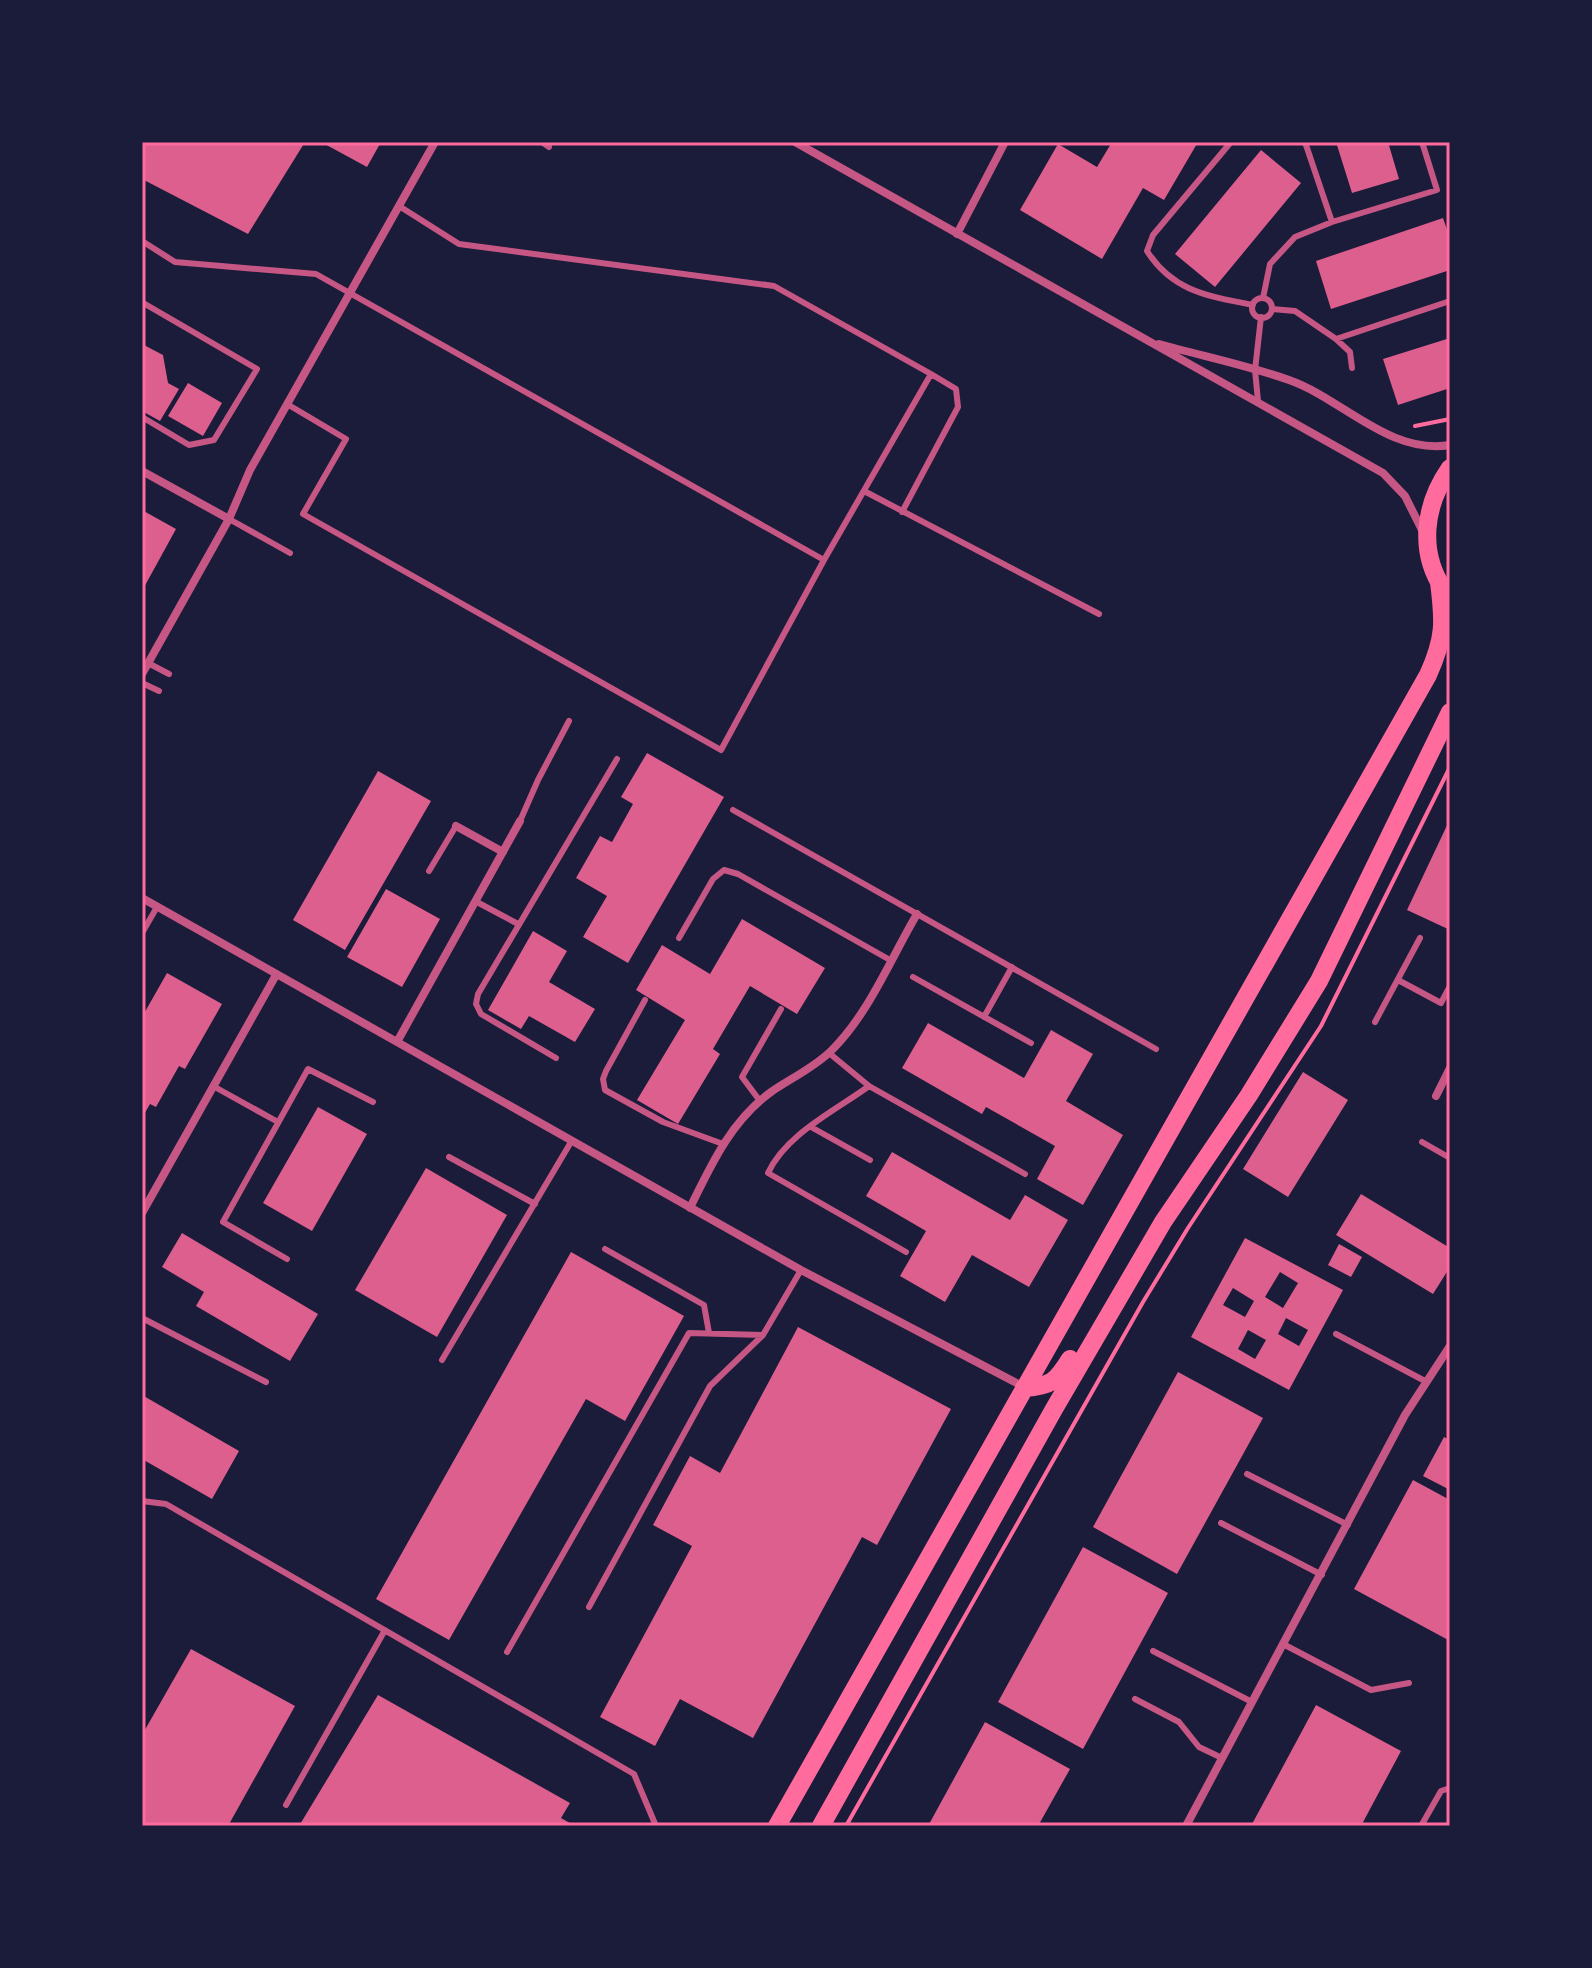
<svg xmlns="http://www.w3.org/2000/svg" width="1592" height="1968" viewBox="0 0 1592 1968" font-family="Manrope,sans-serif">
  <style>
    .building { fill: #dd5f8e; fill-rule: evenodd }
    .lines { fill: none; stroke-linecap: round; stroke-linejoin: round }
    .path { stroke: #ff6b9d; stroke-width: 4 }
    .service { stroke: #c65784; stroke-width: 6 }
    .minor { stroke: #c65784; stroke-width: 8 }
    .primary { stroke: #ff6b9d; stroke-width: 18 }
    .neatline { fill: none; stroke: #ff6b9d; stroke-width: 3 }
  </style>
  <rect width="100%" height="100%" fill="#1b1b3a"/>
  <path class="building" d="M142,142H305L248,234L142,179Z
    M321,142H381L367,167Z
    M1112,142H1198L1164,200L1143,188L1102,259L1020,210L1058,144L1097,167Z
    M1336,142H1388L1399,179L1352,193Z
    M1261,150L1301,183L1215,287L1175,254Z
    M1443,218L1450,238V270L1331,309L1316,261Z
    M1450,338V388L1398,405L1383,359Z
    M142,344L163,355L168,383L179,389L160,421L142,411Z
    M188,383L222,403L203,436L168,416Z
    M142,510L176,529L142,591Z
    M647,753L724,797L628,963L583,937L607,896L576,878L600,836L612,842L633,804L621,797Z
    M378,771L431,801L345,950L293,920Z
    M1450,819V930L1407,910Z
    M386,889L440,919L402,987L347,957Z
    M742,919L825,968L797,1014L750,986L713,1049L720,1054L678,1124L637,1100L685,1020L636,990L662,945L710,974Z
    M533,931L567,951L549,982L595,1009L575,1042L529,1016L521,1029L488,1010Z
    M167,973L222,1004L185,1069L179,1066L156,1107L150,1104L142,1118V1017Z
    M928,1023L1024,1078L1051,1030L1093,1054L1066,1101L1123,1135L1083,1205L1037,1179L1055,1146L986,1107L982,1114L902,1068Z
    M1303,1072L1348,1100L1288,1197L1243,1169Z
    M318,1107L367,1134L312,1231L263,1203Z
    M892,1152L1010,1220L1025,1195L1068,1220L1029,1287L972,1255L945,1302L900,1276L926,1231L866,1196Z
    M426,1168L507,1215L437,1337L355,1290Z
    M1361,1194L1450,1248V1267L1433,1294L1336,1235Z
    M182,1233L318,1314L290,1361L196,1306L204,1292L162,1267Z
    M1245,1238L1343,1290L1289,1390L1191,1337ZM1280,1272L1298,1283L1283,1308L1265,1297ZM1233,1288L1254,1301L1245,1317L1223,1305ZM1286,1318L1308,1330L1299,1346L1278,1334ZM1248,1330L1266,1340L1255,1359L1238,1349Z
    M1339,1244L1362,1257L1351,1277L1328,1265Z
    M571,1252L684,1316L625,1421L586,1399L449,1640L376,1599Z
    M798,1327L951,1409L877,1545L862,1537L753,1738L680,1699L655,1746L600,1717L692,1546L653,1525L690,1456L720,1473Z
    M1178,1372L1263,1418L1177,1574L1093,1527Z
    M142,1395L239,1451L212,1499L142,1459Z
    M1444,1437L1450,1440V1490L1423,1476Z
    M1413,1480L1450,1500V1641L1354,1589Z
    M1083,1547L1168,1593L1083,1749L998,1702Z
    M191,1649L295,1706L228,1826H142V1735Z
    M378,1695L570,1803L561,1818L575,1826H299Z
    M1316,1705L1401,1751L1361,1826H1251Z
    M985,1722L1070,1769L1038,1826H928Z"/>
  <g class="lines">
    <path class="path" d="M1415,426L1450,419
      M846,1826L1143,1302L1188,1228L1321,1026L1450,767"/>
    <path class="service" d="M542,142L549,147
      M1231,142L1153,235L1147,251C1173,292 1209,296 1253,305
      M1305,142L1332,222
      M142,241L175,262L316,274L824,560
      M1263,298L1270,264L1295,237L1332,222L1437,190L1422,142
      M1252 308a10 10 0 1 1 20 0a10 10 0 1 1-20 0Z
      M1272,309L1295,311L1336,339L1450,301
      M1336,339L1350,352L1352,368
      M1258,401L1255,370L1261,317
      M287,404L346,439L303,514L721,750L824,560L931,374L774,286L459,244L399,206
      M142,417L189,445L214,440L257,369L145,304
      M864,491L1099,614
      M902,512L958,407L956,389L931,374
      M229,519L290,553
      M148,663L169,674
      M142,683L159,691
      M733,810L1156,1049
      M520,821L538,780L569,721
      M429,871L456,826
      M475,901L518,924
      M142,933L157,907
      M679,938L713,879L724,870L738,874L890,960
      M913,977L1031,1043
      M1398,980L1441,1003L1450,986
      M645,1000L606,1071L603,1079L605,1090L663,1122L723,1144
      M984,1017L1012,967
      M1375,1022L1420,938
      M829,1053L869,1086L1025,1174
      M556,1058L481,1014L476,1004L478,994L617,759
      M213,1086L278,1122
      M869,1086C835,1111 786,1134 768,1173L906,1252
      M760,1101L742,1077L781,1009
      M811,1127L870,1160
      M1422,1142L1450,1158
      M449,1157L535,1204
      M605,1249L704,1305L709,1333
      M287,1259L223,1222L308,1069L373,1102
      M142,1318L266,1382
      M1336,1334L1425,1381
      M442,1360L571,1142
      M1247,1474L1348,1525
      M142,1501L166,1504L634,1774L656,1826
      M1221,1523L1322,1575
      M589,1607L710,1386L763,1335L801,1270
      M1283,1644L1371,1690L1409,1683
      M1153,1651L1252,1702
      M507,1652L689,1333L763,1335
      M1135,1699L1179,1722L1199,1747L1222,1758
      M286,1805L385,1630
      M1421,1826L1441,1791L1450,1788"/>
    <path class="minor" d="M795,142L1383,473L1405,496L1423,532
      M957,234L1005,142
      M1159,344C1202,356 1247,365 1289,380C1343,399 1389,455 1450,445
      M142,471L229,519
      M142,674L229,519L250,470L435,142
      M456,826L503,852
      M142,898L801,1270L1024,1387
      M397,1042L520,821
      M1436,1096L1450,1068
      M690,1208C711,1165 731,1121 771,1092C791,1078 814,1068 832,1050C869,1013 890,960 917,914
      M142,1213L276,975
      M1186,1826L1405,1415L1450,1346"/>
    <path class="primary" d="M1444,590C1418,552 1424,505 1450,468
      M1024,1388C1051,1386 1056,1382 1070,1359
      M777,1826L1428,675C1445,638 1444,621 1439,582
      M821,1826L1054,1409L1163,1222L1249,1095L1319,981L1450,712"/>
  </g>
  <rect width="1592" height="1968" fill="none" stroke="#1b1b3a" stroke-width="288"/>
  <rect x="144" y="144" width="1304" height="1680" class="neatline"/>
</svg>
